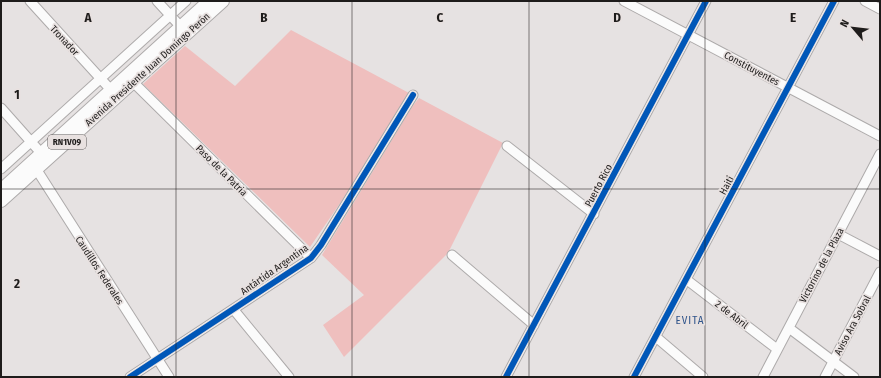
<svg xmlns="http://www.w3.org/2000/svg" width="881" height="378" viewBox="0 0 881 378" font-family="'Fira Sans Condensed',sans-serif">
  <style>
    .green { fill: #efbfbe }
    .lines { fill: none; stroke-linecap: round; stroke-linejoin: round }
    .minor-casing { stroke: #adaaaa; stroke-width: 11 }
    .major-casing { stroke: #adaaaa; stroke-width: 14 }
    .minor { stroke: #fbfbfb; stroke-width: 9 }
    .major { stroke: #fbfbfb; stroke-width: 12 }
    .cycleway-casing { stroke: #e8e1e0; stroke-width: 8 }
    .cycleway { stroke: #0057b8; stroke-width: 6 }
    .grid { fill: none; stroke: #1e1c1b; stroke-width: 1; stroke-opacity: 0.55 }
    .labels { text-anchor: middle; stroke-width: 3.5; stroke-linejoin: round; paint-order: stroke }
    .shield { fill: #e8e1e0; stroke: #5b5756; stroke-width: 1 }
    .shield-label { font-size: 9px; font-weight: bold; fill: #1e1c1b }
    .street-label { font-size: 10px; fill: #1e1c1b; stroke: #e8e1e0 }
    .neighbourhood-label { font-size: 11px; letter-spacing: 1px; fill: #30568c; stroke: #e8e1e0 }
    .grid-label { font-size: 13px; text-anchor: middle; font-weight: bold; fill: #1e1c1b; stroke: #e8e1e0; stroke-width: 3.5; stroke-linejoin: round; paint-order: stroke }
  </style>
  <rect width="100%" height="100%" fill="#e6e2e2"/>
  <path class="green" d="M291,30L409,93L356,180L310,247L143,84L185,46L235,86Z
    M419,98L503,143L448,253L344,357L323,325L364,295L322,255L412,107Z"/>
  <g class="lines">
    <defs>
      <path id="minor" d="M30,1L111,90
        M157,1L181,27
        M624,1L880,136
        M865,1L880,9
        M133,82L311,258
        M1,108L41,153
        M507,146L594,214
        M33,164L169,377
        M1,169L186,1
        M838,234L880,256
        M452,255L534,325
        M687,280L777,349
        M234,310L289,377
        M789,328L854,377
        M656,337L703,377
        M130,377L311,258L321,245L413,95
        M506,377L706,1
        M634,377L834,1
        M763,377L880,154
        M825,377L880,272"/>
      <path id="major" d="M1,190L209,1
        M1,201L223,1"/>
    </defs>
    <use href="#minor" class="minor-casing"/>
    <use href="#major" class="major-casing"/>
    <use href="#minor" class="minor"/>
    <use href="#major" class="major"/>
    <defs>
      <path id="cycleway" d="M130,377L311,258L321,245L413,95
        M506,377L706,1
        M634,377L834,1"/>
    </defs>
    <use href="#cycleway" class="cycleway-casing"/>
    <use href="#cycleway" class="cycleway"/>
  </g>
  <path class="grid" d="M176,1V377M352,1V377M529,1V377M705,1V377M1,189H880"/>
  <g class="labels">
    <rect class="shield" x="48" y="135" width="38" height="14" rx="3"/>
    <g class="shield-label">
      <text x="67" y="145">RN1V09</text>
    </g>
    <g class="street-label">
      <text transform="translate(65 40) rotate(47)" y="4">Tronador</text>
      <text transform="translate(752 68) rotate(28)" y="4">Constituyentes</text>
      <text transform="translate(147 69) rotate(-42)" y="4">Avenida Presidente Juan Domingo Perón</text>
      <text transform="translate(222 170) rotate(45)" y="4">Paso de la Patria</text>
      <text transform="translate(598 185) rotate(-62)" y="4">Puerto Rico</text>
      <text transform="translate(726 185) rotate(-62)" y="4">Haití</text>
      <text transform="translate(821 265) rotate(-62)" y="4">Victorino de la Plaza</text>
      <text transform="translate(274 269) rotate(-35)" y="4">Antártida Argentina</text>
      <text transform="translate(100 270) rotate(57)" y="4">Caudillos Federales</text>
      <text transform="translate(732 314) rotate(38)" y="4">2 de Abril</text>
      <text transform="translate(852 325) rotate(-62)" y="4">Aviso Ara Sobral</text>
    </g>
    <g class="neighbourhood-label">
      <text x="690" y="324">EVITA</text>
    </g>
  </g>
  <g class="grid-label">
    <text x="88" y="22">A</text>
    <text x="264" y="22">B</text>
    <text x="440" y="22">C</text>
    <text x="617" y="22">D</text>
    <text x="793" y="22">E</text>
    <text x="17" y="99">1</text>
    <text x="17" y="288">2</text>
  </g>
  <rect width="881" height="378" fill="none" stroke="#1e1c1b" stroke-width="4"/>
  <g transform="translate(853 28) rotate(298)" stroke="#e8e1e0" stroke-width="3" paint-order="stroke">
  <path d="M0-3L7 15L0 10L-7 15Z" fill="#1e1c1b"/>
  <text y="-6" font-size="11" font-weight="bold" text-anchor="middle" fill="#1e1c1b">N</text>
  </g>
</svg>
